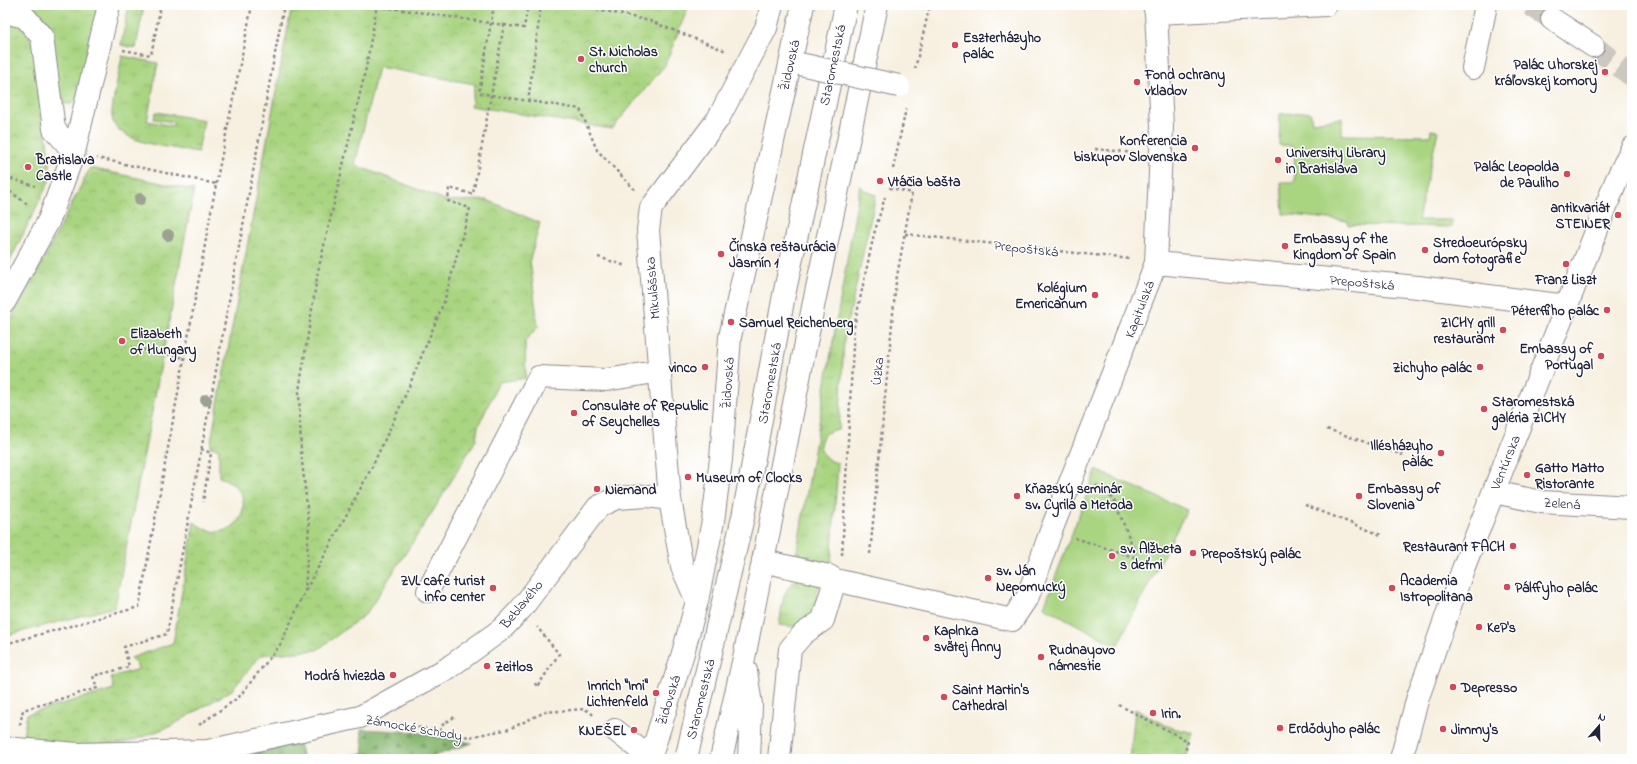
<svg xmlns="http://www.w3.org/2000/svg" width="1637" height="764" viewBox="0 0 1637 764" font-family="'Indie Flower',sans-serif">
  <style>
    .grass { fill: url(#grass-tufts); stroke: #667b5e }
    .forest { fill: url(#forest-firs); stroke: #546c54 }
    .park { fill: url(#park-crowns); stroke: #667b5e }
    .garden { fill: #a9d480; stroke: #667b5e }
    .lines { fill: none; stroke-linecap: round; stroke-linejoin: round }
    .minor-tunnel { stroke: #ccc7bf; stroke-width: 22; stroke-dasharray: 22 11; stroke-linecap: butt }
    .minor-casing { stroke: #8c898e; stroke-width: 24 }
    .major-casing { stroke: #8c898e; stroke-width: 24 }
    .path { stroke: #8c898e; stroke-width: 2.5; stroke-dasharray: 3 3; stroke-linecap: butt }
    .minor { stroke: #fff; stroke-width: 22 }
    .major { stroke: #fff; stroke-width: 22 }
    .minor-bridge-casing { stroke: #8c898e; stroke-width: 24; stroke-linecap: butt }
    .minor-bridge { stroke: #fff; stroke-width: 22 }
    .tree { fill: #9ca192 }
    .poi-dot { fill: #d1495b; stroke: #fff; stroke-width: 1.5 }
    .labels { text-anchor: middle; stroke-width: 3; stroke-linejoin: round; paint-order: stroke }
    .poi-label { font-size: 14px; font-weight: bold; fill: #22223b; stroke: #fff; text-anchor: start }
    .street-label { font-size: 14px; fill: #22223b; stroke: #fff }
  </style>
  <defs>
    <pattern id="grass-tufts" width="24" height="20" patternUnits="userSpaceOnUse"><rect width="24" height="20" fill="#a9d480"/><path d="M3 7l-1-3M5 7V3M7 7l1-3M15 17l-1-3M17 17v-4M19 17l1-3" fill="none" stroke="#91b670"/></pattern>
    <pattern id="forest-firs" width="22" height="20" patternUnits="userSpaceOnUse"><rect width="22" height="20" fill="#86b66e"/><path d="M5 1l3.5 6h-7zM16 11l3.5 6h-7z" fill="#6d945c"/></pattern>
    <pattern id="park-crowns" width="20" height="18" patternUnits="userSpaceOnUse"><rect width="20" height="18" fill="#a9d480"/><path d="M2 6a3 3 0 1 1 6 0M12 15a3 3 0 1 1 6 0" fill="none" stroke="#91b670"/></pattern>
  </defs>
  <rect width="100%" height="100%" fill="#fff"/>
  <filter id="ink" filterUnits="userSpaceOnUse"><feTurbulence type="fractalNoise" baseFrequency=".025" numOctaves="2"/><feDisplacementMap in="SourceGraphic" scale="8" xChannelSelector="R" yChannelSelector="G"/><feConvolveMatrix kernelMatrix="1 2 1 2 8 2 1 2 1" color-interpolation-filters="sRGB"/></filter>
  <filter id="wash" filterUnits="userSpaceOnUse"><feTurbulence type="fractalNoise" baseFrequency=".012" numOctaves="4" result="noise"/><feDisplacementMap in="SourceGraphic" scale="16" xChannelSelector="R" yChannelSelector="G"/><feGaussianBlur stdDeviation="0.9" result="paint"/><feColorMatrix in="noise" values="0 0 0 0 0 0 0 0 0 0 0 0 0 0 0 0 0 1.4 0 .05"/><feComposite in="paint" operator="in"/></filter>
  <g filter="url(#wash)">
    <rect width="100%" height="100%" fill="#f7f0e0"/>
    <path class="grass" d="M5,5H101L78,96L72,104H61L47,44Z
      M129,5H144L136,48L121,45Z
      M5,17L21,23L37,49L51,177L5,271Z
      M122,56L158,63L147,121L173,126V122L154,119L156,112L204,120L198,152C176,148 115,144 112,117C111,104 120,70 122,56Z
      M860,185L864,190L876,195L844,340L839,430C816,429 813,458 838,463L831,564L796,556Z
      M800,578L820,581L813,614L796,627L779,625C783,605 781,587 800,578Z"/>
    <path class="forest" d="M361,729L414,732L472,743L426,759H327L364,753Z
      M299,743L303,759H194Z"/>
    <path class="park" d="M292,5H689L665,65L612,129L471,106L475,84L378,67L355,165L448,201L487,200L540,223L530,259L538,327L525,341L526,378L499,382L478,427L476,440L433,511L366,614L317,650L261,655L232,690L171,726L126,743L78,746L22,742L27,714L114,689L111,677L139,669L131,658L173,643L194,522C234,555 268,493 219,477V449L210,447Z
      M90,168L194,190L115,607L5,636V329L34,278Z
      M1135,709L1172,728L1194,733L1186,759H1130Z"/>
    <path class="garden" d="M1310,112L1312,122L1342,118V135L1430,136L1431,130L1438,131L1418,220H1452V227L1348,225V221L1283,214L1281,182H1293L1295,180L1294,147L1293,146L1279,145L1280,114Z
      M1096,470L1187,510L1117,646L1044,607Z"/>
  </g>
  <g filter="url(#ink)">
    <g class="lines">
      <path class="minor-tunnel" d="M1530,5L1552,19
        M1593,46L1632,76"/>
      <defs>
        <path id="minor" d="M5,12L25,17L42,37L54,129L74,152
          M1156,13L1326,5
          M1552,19L1593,46
          M1473,68L1486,5
          M1156,263L1418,287L1567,306
          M5,301L49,220L74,152L109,5
          M1494,492L1541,502L1632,507
          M763,561L829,576L835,580L1012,620L1028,596L1051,531L1156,263L1162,126L1156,13L1154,5
          M428,591L539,377L606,380L661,371
          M697,601L682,567L670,499L648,230L651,208L718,119L766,28L772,5
          M615,730L650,758
          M5,748L77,754L208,751L360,717L448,668L502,629L521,609L598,507L616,498L648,496L670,499
          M650,759L683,653L697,601L713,521L721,459L730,337L803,5
          M779,759L790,649L803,634L823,620L835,580
          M1401,759L1418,697L1463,569L1616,181L1632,148"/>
        <path id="major" d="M746,671L751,705L749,759
          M686,759L743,517L784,295L846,5
          M721,759L744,658L814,302L877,5"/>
      </defs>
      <use href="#minor" class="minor-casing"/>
      <use href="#major" class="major-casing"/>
      <path class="path" d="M494,5L479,93L580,109L597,150L635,190
        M579,5L650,21L726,51
        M504,25L524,28L528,5
        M123,50L151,55L161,5
        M915,69L930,5
        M528,102L541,5
        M1095,149L1136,153
        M893,169L906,109
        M5,177L35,186
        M216,184L252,5
        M5,188L27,204
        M905,234L1130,259
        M598,257L626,266
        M132,347L184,358
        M1327,429L1403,455
        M201,449L211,453L203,502
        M1096,485L1114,500L1141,567
        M1305,505L1381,535
        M1075,538L1137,558
        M870,554L896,282L912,193L887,187
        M842,555L854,327L874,234L885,197
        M306,590L372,467L405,396L444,302L470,208L448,201L449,188L473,194L504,25L377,6
        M5,644L139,607L216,184L97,158
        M535,683L537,687L559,654L537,627
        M1119,705L1188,741L1183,759
        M400,724L469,737L509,729L545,712L585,709L595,716
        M20,725L23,710L97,688L93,676L129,667L124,647L167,634L284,5
        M199,725L239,697L280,645L305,592L309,525L301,452L299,391L318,271L366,68L377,5
        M440,731L441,726L454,717"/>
      <use href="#minor" class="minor"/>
      <use href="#major" class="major"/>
      <defs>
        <path id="minor-bridge" d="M800,64L899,86"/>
      </defs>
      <use href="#minor-bridge" class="minor-bridge-casing"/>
      <use href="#minor-bridge" class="minor-bridge"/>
    </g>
    <g class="tree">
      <circle cx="140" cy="199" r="6"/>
      <circle cx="168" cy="235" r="6"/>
      <circle cx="206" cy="400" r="6"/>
    </g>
  </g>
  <g class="poi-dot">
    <circle cx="955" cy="45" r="4"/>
    <circle cx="581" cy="59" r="4"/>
    <circle cx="1605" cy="72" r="4"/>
    <circle cx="1137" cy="82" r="4"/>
    <circle cx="1195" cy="148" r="4"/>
    <circle cx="1278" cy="160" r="4"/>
    <circle cx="28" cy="167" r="4"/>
    <circle cx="1567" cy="174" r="4"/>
    <circle cx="880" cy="181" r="4"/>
    <circle cx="1618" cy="215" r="4"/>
    <circle cx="1285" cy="246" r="4"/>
    <circle cx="1425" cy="250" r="4"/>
    <circle cx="721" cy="254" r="4"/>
    <circle cx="1566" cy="264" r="4"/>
    <circle cx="1095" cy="295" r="4"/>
    <circle cx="1607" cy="310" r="4"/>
    <circle cx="731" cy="322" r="4"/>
    <circle cx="1503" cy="330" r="4"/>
    <circle cx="122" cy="341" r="4"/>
    <circle cx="1601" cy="356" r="4"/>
    <circle cx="705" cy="367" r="4"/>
    <circle cx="1480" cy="367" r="4"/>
    <circle cx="1484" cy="409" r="4"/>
    <circle cx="574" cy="413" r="4"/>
    <circle cx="1441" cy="453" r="4"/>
    <circle cx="1527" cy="475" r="4"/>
    <circle cx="688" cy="477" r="4"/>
    <circle cx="597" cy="489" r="4"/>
    <circle cx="1017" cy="496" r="4"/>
    <circle cx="1359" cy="496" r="4"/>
    <circle cx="1513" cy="546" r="4"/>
    <circle cx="1193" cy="553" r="4"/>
    <circle cx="1112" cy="556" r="4"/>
    <circle cx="988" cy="578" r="4"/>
    <circle cx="1507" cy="587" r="4"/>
    <circle cx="493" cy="588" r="4"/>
    <circle cx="1392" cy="588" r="4"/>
    <circle cx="1479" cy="627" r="4"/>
    <circle cx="926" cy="638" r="4"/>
    <circle cx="1041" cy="657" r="4"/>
    <circle cx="487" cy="666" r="4"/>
    <circle cx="393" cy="675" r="4"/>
    <circle cx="1453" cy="687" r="4"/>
    <circle cx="656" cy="693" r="4"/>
    <circle cx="944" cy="697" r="4"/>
    <circle cx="1153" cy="713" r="4"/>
    <circle cx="1280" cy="728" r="4"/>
    <circle cx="1443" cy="729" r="4"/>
    <circle cx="634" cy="730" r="4"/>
  </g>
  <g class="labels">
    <g class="poi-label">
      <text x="963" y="42">Eszterházyho<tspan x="963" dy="16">palác</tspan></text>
      <text x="589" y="56">St. Nicholas<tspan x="589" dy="16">church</tspan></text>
      <text x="1597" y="69" text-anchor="end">Palác Uhorskej<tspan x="1597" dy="16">kráľovskej komory</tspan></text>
      <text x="1145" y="79">Fond ochrany<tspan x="1145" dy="16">vkladov</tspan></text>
      <text x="1187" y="145" text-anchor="end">Konferencia<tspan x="1187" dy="16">biskupov Slovenska</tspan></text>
      <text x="1286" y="157">University Library<tspan x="1286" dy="16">in Bratislava</tspan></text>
      <text x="36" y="164">Bratislava<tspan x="36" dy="16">Castle</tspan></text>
      <text x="1559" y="171" text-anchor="end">Palác Leopolda<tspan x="1559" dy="16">de Pauliho</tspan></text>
      <text x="888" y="186">Vtáčia bašta</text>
      <text x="1610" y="212" text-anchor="end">antikvariát<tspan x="1610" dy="16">STEINER</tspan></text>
      <text x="1293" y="243">Embassy of the<tspan x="1293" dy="16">Kingdom of Spain</tspan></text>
      <text x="1433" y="247">Stredoeurópsky<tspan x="1433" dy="16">dom fotografie</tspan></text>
      <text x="729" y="251">Čínska reštaurácia<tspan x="729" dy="16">Jasmín 1</tspan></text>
      <text x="1566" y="284" text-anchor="middle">Franz Liszt</text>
      <text x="1087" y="292" text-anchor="end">Kolégium<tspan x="1087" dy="16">Emericanum</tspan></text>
      <text x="1599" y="315" text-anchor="end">Péterffiho palác</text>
      <text x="739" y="327">Samuel Reichenberg</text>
      <text x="1495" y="327" text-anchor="end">ZICHY grill<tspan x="1495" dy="16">restaurant</tspan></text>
      <text x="130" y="338">Elizabeth<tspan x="130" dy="16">of Hungary</tspan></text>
      <text x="1593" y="353" text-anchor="end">Embassy of<tspan x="1593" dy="16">Portugal</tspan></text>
      <text x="697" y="372" text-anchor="end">vinco</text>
      <text x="1472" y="372" text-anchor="end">Zichyho palác</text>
      <text x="1492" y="406">Staromestská<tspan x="1492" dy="16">galéria ZICHY</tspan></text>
      <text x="582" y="410">Consulate of Republic<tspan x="582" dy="16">of Seychelles</tspan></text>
      <text x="1433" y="450" text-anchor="end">Illésházyho<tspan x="1433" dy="16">palác</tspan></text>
      <text x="1535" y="472">Gatto Matto<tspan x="1535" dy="16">Ristorante</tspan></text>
      <text x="696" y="482">Museum of Clocks</text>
      <text x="1025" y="493">Kňazský seminár<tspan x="1025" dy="16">sv. Cyrila a Metoda</tspan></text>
      <text x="1367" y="493">Embassy of<tspan x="1367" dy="16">Slovenia</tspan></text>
      <text x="605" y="494">Niemand</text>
      <text x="1505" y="551" text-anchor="end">Restaurant FACH</text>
      <text x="1120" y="553">sv. Alžbeta<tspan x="1120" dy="16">s deťmi</tspan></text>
      <text x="1201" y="558">Prepoštský palác</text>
      <text x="996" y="575">sv. Ján<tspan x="996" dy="16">Nepomucký</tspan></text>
      <text x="485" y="585" text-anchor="end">ZVL cafe turist<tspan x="485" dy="16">info center</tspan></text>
      <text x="1400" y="585">Academia<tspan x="1400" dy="16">Istropolitana</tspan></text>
      <text x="1515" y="592">Pálffyho palác</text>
      <text x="1487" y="632">KeP's</text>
      <text x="934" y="635">Kaplnka<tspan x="934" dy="16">svätej Anny</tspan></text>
      <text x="1049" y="654">Rudnayovo<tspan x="1049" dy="16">námestie</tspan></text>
      <text x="495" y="671">Zeitlos</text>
      <text x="385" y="680" text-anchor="end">Modrá hviezda</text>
      <text x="648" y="690" text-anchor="end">Imrich "Imi"<tspan x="648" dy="16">Lichtenfeld</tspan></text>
      <text x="1461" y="692">Depresso</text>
      <text x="952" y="694">Saint Martin's<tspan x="952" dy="16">Cathedral</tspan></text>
      <text x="1161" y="718">Irin.</text>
      <text x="1288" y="733">Erdődyho palác</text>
      <text x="1451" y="734">Jimmy's</text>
      <text x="626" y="735" text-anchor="end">KNEŠEL</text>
    </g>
    <g class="street-label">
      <text transform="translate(789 65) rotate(-77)" y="5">Židovská</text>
      <text transform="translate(832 65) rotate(-78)" y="5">Staromestská</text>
      <text transform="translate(1026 248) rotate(6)" y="5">Prepoštská</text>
      <text transform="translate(1362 282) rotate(5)" y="5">Prepoštská</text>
      <text transform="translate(652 288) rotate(-95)" y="5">Mikulášska</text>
      <text transform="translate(1139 309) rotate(-69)" y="5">Kapitulská</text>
      <text transform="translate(877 371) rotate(-84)" y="5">Úzka</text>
      <text transform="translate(727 383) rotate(-86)" y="5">Židovská</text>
      <text transform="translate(769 383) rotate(-80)" y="5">Staromestská</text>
      <text transform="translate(1505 462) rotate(-68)" y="5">Ventúrska</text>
      <text transform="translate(1562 503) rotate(4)" y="5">Zelená</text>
      <text transform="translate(521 604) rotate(-50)" y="5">Beblavého</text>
      <text transform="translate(700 699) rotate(-76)" y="5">Staromestská</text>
      <text transform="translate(668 700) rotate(-73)" y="5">Židovská</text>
      <text transform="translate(414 727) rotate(10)" y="5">Zámocké schody</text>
    </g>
  </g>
  <rect width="1637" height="764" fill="none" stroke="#fff" stroke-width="20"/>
  <g transform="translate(1599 726) rotate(20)" stroke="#ffffff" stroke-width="3" paint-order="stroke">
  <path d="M0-3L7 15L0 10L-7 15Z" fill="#22223b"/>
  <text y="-6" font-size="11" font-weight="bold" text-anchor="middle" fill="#22223b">N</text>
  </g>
</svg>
